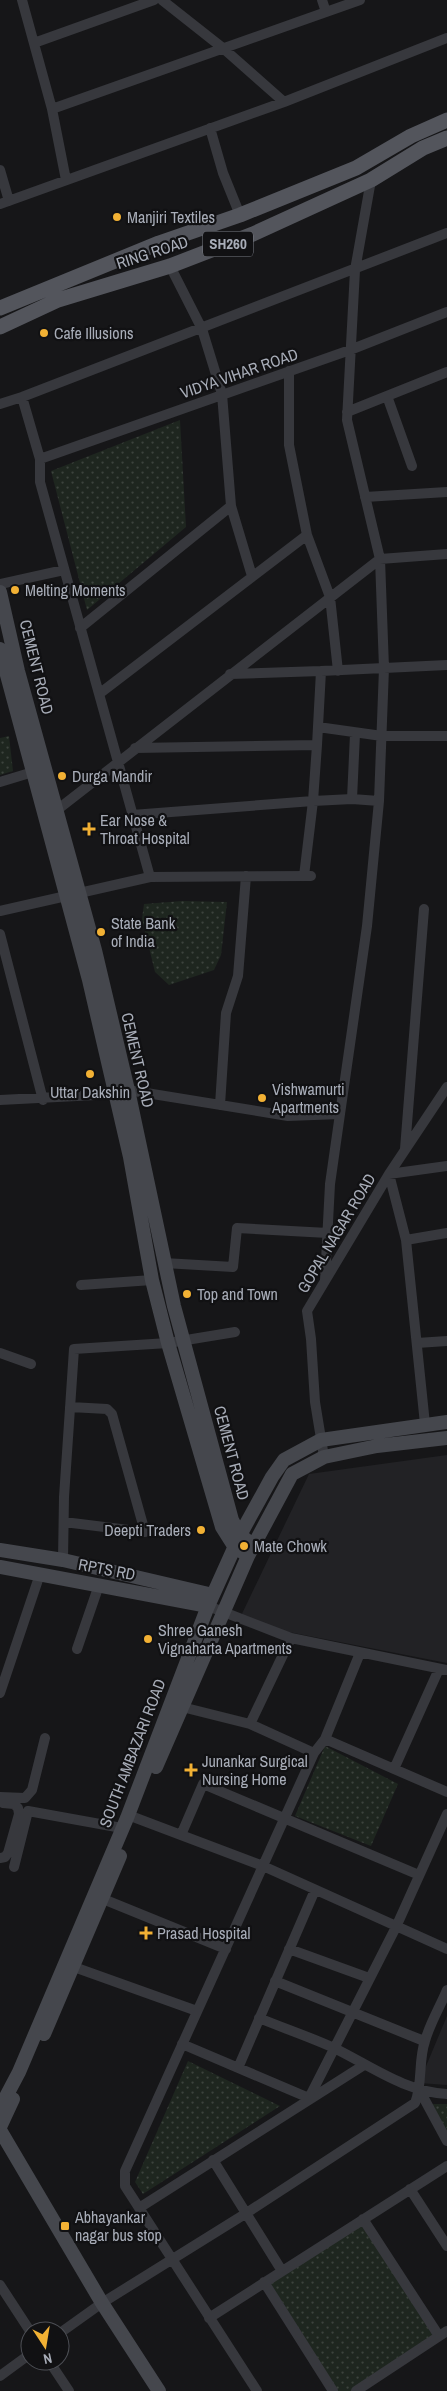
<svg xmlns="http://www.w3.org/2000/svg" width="447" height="2391" viewBox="0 0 447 2391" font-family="'Archivo Narrow',sans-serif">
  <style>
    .built { fill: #222225 }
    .grass { fill: url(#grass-dots) }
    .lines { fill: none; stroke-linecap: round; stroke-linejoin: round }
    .street { stroke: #37383d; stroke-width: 10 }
    .secondary { stroke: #45474d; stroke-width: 14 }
    .primary { stroke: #53555c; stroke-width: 15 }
    .poi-dot { fill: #f2b134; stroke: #111113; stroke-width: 2 }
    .labels { text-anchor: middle; stroke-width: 4.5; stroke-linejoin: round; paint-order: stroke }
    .shield { fill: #111113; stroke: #7b7e86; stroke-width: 1 }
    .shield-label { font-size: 15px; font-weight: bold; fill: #a8adb8 }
    .poi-label { font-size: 16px; fill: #a8adb8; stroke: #111113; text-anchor: start }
    .street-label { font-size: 16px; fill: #a8adb8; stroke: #111113 }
  </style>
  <defs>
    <pattern id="grass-dots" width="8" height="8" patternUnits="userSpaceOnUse" patternTransform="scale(1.25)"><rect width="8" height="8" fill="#1e261f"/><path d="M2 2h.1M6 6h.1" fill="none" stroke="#3c433d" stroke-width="1.8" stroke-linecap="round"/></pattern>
  </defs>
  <rect width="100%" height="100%" fill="#161618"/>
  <path class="built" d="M447,1455V1663L238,1622L309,1474Z
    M447,2016V2085L419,2083Z"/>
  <path class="grass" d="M180,420L186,527L87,610L51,471Z
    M9,736L13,771L0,775V738Z
    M182,901L227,902L221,955L214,970L169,985L155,972L142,919L144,904Z
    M325,1746L398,1784L371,1846L295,1816Z
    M188,2061L280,2106L143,2194L135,2182Z
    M426,2104H447V2137Z
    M363,2222L438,2334L355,2391H336L269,2284Z"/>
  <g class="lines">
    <path class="street" d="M22,0L52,109L66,180
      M162,0L224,49L284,102
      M322,0L326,12
      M34,43L154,0
      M52,109L360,0
      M210,128L223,173L240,215
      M0,170L9,201
      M371,180L355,270L347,420L380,559L384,668L447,665
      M0,204L284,102L447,38
      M170,266L202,329L222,394L231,506L252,576
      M289,371V445L307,535L330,597L338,671
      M387,396L412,466
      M22,397L40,459V482L150,877
      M0,404L22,397L447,233
      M347,412L447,372
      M40,459L350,350L447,312
      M365,497L447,492
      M0,584L64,570
      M80,628L231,506
      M230,674L321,671
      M99,694L307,535
      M318,727L382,736H447
      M135,748L317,745L321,671L384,668L379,801L367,926L340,1114
      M0,782L33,772
      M352,799L355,734
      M57,810L380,559L447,554
      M132,815L313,801L317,745
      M304,876L313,801L352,799L379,801
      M0,911L150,877L311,876
      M0,934L43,1100
      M0,1100L115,1094L128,1090L288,1116L340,1114L330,1184L325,1280
      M220,1105L226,1013L238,976L246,876
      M405,1149L424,909
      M406,1240L447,1233
      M164,1263L233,1267L237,1228L328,1233
      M81,1285L152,1280
      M417,1343L447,1341
      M0,1353L31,1364
      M425,1424L406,1240L389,1174L447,1166
      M324,1457L315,1402L311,1339L307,1311L389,1174L447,1087
      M64,1522L145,1532L112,1414L107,1409L70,1407
      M63,1560L64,1497L74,1349L168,1343L235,1332
      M208,1606L291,1638L447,1670
      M77,1649L99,1585
      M0,1693L40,1574
      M182,1707L250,1724L314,1753
      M250,1724L291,1638
      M325,1739L447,1792
      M394,1769L439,1669
      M0,1797L25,1798L32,1790L45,1738
      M128,1815L263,1866L447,1949
      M181,1835L203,1784L419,1875
      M0,1858L5,1857L8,1853L19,1814L18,1808L14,1804L3,1803
      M14,1867L28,1811L122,1828
      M103,1899L226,1949
      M289,1949L369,1978
      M74,1967L197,2011
      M275,1981L424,2041
      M259,2018C283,2028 310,2037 334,2048C371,2066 405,2092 447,2094
      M182,2044L309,2098L396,1927L447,1814
      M238,2068L315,1890
      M420,2091L447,2141
      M213,2160L282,2271
      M410,2189L447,2246
      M139,2208L364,2065
      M363,2219L439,2336
      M264,2282L333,2391
      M0,2285L30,2331
      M209,2318L447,2166
      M60,2333L102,2303L245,2214L415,2103C423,2083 418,2061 425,2041C430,2023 440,2007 447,1990
      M49,2361L69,2391
      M0,2376L30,2354
      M257,2391L125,2186V2171L314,1753L325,1739L360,1653
      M356,2391L447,2331"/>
    <path class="secondary" d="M0,592L18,671L95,950L128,1090L174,1306L232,1520L240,1535L253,1545
      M0,649L89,980L130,1157L152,1280L168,1343L222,1527L234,1546L248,1556
      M0,1550L63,1560L213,1595
      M0,1567L208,1606
      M156,1767L248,1556L292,1474L324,1457L377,1446L447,1438
      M44,2034L120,1856
      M0,2108L19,2072L127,1818L208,1606L240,1535L272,1477L284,1460L321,1440L447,1422
      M0,2127L13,2099
      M0,2130L102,2303L159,2391"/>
    <path class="primary" d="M0,308L159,243L240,215L356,168L411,136L447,120
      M0,327L58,300L170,266L253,234L371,180L423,148L447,138"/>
  </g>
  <g class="poi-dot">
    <circle cx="117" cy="217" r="5"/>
    <circle cx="44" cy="333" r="5"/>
    <circle cx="15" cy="590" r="5"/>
    <circle cx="62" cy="776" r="5"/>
    <path d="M86.5 821.5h5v5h5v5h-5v5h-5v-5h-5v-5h5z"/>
    <circle cx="101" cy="932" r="5"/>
    <circle cx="90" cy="1074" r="5"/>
    <circle cx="262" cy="1098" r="5"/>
    <circle cx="187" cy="1294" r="5"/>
    <circle cx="201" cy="1530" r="5"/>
    <circle cx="244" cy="1546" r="5"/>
    <circle cx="148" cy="1639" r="5"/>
    <path d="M188.5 1762.5h5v5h5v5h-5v5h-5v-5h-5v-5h5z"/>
    <path d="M143.5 1925.5h5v5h5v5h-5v5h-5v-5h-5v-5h5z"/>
    <rect x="60" y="2221" width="10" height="10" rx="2.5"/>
  </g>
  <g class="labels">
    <rect class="shield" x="203" y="231.5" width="50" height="25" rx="4"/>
    <g class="shield-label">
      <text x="228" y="249">SH260</text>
    </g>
    <g class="poi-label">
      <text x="127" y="223">Manjiri Textiles</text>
      <text x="54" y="339">Cafe Illusions</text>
      <text x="25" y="596">Melting Moments</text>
      <text x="72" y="782">Durga Mandir</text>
      <text x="100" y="826">Ear Nose &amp;<tspan x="100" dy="18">Throat Hospital</tspan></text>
      <text x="111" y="929">State Bank<tspan x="111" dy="18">of India</tspan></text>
      <text x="272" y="1095">Vishwamurti<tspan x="272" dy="18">Apartments</tspan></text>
      <text x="90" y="1098" text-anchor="middle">Uttar Dakshin</text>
      <text x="197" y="1300">Top and Town</text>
      <text x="191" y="1536" text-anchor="end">Deepti Traders</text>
      <text x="254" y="1552">Mate Chowk</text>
      <text x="158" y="1636">Shree Ganesh<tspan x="158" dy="18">Vignaharta Apartments</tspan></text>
      <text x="202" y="1767">Junankar Surgical<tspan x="202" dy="18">Nursing Home</tspan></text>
      <text x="157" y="1939">Prasad Hospital</text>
      <text x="75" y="2223">Abhayankar<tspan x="75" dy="18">nagar bus stop</tspan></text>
    </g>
    <g class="street-label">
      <text transform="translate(152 252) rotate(-18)" y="6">RING ROAD</text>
      <text transform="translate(239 373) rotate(-19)" y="6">VIDYA VIHAR ROAD</text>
      <text transform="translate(37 667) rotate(76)" y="6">CEMENT ROAD</text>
      <text transform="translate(138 1060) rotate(77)" y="6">CEMENT ROAD</text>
      <text transform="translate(336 1233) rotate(-59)" y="6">GOPAL NAGAR ROAD</text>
      <text transform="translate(232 1453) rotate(75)" y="6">CEMENT ROAD</text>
      <text transform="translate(107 1569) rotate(11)" y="6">RPTS RD</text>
      <text transform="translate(132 1753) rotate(-69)" y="6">SOUTH AMBAZARI ROAD</text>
    </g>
  </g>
  <g transform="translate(45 2346) rotate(168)"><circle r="24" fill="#111113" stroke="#4d4f55"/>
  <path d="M0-4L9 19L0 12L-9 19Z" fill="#f2b134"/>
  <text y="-8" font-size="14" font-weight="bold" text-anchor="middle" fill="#a8adb8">N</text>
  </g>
</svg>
